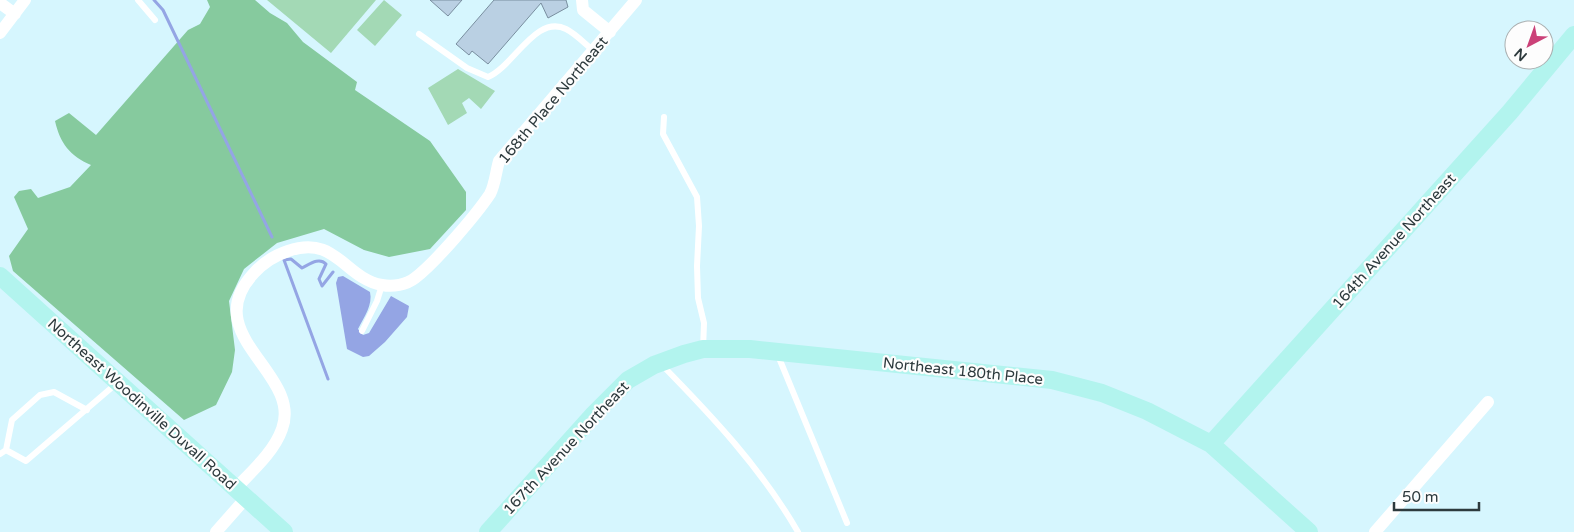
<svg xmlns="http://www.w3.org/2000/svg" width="1574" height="532" viewBox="0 0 1574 532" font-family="'Varela Round',sans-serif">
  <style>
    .green { fill: #a3d9b5 }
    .forest { fill: #86ca9e }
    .water { fill: #94a5e4 }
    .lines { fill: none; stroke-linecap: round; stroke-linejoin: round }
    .stream { stroke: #94a5e4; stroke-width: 3 }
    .building { fill: #bad0e3; stroke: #798e9f }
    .lane { stroke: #fff; stroke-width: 6 }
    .street { stroke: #fff; stroke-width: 12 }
    .secondary { stroke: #b2f4ee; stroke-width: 18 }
    .labels { text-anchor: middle; stroke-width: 4.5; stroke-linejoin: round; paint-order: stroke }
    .street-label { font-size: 15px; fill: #2d3a3d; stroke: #fdfdfd }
  </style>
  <rect width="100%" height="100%" fill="#d6f6fe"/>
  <path class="green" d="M267,0H376L331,53Z
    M384,0L402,15L375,46L357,30Z
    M458,69L495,91L481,109L469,98L462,103L467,113L448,125L428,88Z"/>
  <path class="forest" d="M207,0H255L270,13L287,23L303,42L357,82L355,90L430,141L466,192V210L430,249L389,257L364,250L324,229L277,243L244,269L229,301L235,350L232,372L216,405L184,420L13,271L9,256L28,229L14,197L19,191L31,189L38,198L70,187L91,165C70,156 60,143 55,121L69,113L96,135L188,30L200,24L210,7Z"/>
  <path class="water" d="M343,276L370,292C373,305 364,317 358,329L363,335L369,333L391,296L409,306L407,317L385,342L369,356L363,357L347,349L336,283L338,277Z"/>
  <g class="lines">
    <path class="stream" d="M154,0L163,10L272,237
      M328,379L284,260L291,259L302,268C310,264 319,257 326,264L319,279L322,286L333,272"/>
  </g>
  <path class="building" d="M430,0H462L448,16Z
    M494,0H566L568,7L548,18L541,3L488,64L472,51L469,55L456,44Z"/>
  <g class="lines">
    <path class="lane" d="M138,0L155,20
      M419,34L467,68L488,77C514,66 536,14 566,29C576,34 585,44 594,51
      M664,117L663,134L697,197L699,226L697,266L698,298L704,323L703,349
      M362,331L377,301L382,285
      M777,353L847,523
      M661,364C712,416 761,468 798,532
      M6,450L12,420L40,395L54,392L87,410
      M0,454L6,450L26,461L117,383"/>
    <path class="street" d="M582,0L583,10L610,32
      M0,3L15,14
      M0,33L25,0
      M236,488C252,471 274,452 282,429C303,373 196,335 254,273C263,263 276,255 288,251C336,234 344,278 382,285C393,287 406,285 415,278C435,263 476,215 490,194C495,185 496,171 499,161L636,0
      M216,532L246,498
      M1375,532L1488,402"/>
    <path class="secondary" d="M0,276L284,532
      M1211,444L1510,112L1574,35
      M488,532L594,414L628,380L654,365L684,354L703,349H750L1052,380L1102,393L1147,411L1211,444L1309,532"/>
  </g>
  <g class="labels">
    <g class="street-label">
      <text transform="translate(553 100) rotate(-50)" y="5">168th Place Northeast</text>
      <text transform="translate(1394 241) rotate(-48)" y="5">164th Avenue Northeast</text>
      <text transform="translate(963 371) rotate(6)" y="5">Northeast 180th Place</text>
      <text transform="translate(142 404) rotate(42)" y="5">Northeast Woodinville Duvall Road</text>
      <text transform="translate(566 448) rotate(-47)" y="5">167th Avenue Northeast</text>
    </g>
  </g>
  <g transform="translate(1529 45) rotate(221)"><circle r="24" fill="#fdfdfd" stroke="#aaafb0"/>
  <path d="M0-4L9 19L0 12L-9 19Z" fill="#cb4178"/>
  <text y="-8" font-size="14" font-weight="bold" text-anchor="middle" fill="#2d3a3d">N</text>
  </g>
  <path d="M1394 502v8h85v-8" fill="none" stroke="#2d3a3d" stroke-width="2.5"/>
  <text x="1402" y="502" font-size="15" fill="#2d3a3d" stroke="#fdfdfd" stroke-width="4" paint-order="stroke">50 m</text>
</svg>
